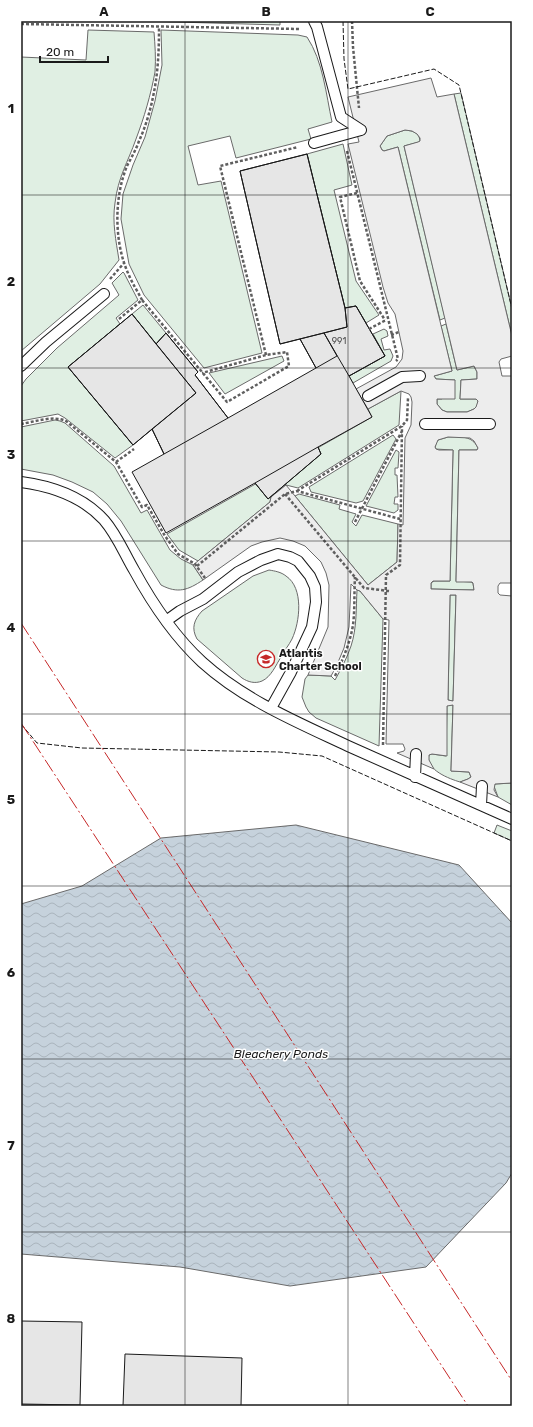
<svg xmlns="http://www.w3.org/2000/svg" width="533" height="1427" viewBox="0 0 533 1427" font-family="Rubik,sans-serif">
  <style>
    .green { fill: #e0efe3; stroke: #6a6a6a }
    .parking { fill: #ededed; stroke: #6a6a6a; fill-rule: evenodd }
    .water { fill: url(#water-waves); stroke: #6a6a6a }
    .building { fill: #e6e6e6; stroke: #1a1a1a }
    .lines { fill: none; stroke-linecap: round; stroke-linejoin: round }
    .service-casing { stroke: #1a1a1a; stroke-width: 12 }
    .path { stroke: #5f5f5f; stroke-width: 2.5; stroke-dasharray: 3 2; stroke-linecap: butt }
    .service { stroke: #fff; stroke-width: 10 }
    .fence { stroke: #1a1a1a; stroke-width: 1; stroke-dasharray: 5 2; stroke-linecap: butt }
    .power { stroke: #c62828; stroke-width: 1; stroke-dasharray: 14 3 2 3; stroke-linecap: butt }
    .grid { fill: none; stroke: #1a1a1a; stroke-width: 1; stroke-opacity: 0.55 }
    .labels { text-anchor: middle; stroke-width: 3; stroke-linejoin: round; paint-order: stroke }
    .number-label { font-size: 9px; fill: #4d4d4d }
    .poi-label { font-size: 11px; font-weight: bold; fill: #1a1a1a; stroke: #fff; text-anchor: start }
    .water-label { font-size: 12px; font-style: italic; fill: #1a1a1a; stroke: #fff }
    .neatline { fill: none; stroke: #1a1a1a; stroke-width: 1.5 }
    .grid-label { font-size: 13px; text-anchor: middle; font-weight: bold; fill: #1a1a1a }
  </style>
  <defs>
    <pattern id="water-waves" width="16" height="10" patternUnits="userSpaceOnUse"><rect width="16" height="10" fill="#c6d2dc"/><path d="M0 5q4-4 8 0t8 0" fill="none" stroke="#aab4bc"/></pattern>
  </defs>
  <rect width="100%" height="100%" fill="#fff"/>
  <path class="green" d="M142,21H280V25Z
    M88,30L154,32C155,45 156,58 155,72C151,94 144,118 136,139C128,162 118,177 115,203C112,222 116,241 119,260L100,284L21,351V57L86,60Z
    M161,30L298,35L307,37C323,61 326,94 332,122L308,129L311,139L236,158L230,136L188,146L198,185L221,181L262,353L204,368L144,295L129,264L121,219L123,194L133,165L145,137L155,101L162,65Z
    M461,93L512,309V336L454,94Z
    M405,130C413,131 419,132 420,141L419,142L404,146L445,318L440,320L398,147L384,151L382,150L380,146L387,136Z
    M343,144L352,185L334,190L356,281L379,315L366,323L356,306L345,308L307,154Z
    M123,272L124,273L138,300L116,318L120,324L68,367L133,445L115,458L65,418L58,414L21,421V386L26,379L57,348L119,295L112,283Z
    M143,305L166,333L156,344L132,314Z
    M446,324L457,370L474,366L477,372V379L461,380L460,399H476L478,401L477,407L474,409L467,412H447L442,410L437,404V399H442L455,380L436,379L434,376L452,371L441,326Z
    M384,329L387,331L388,336L381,339L384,350L390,349L393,356L391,361L353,383L349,376L385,356L373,334Z
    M282,356L284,361L225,394L209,373Z
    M401,391L399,425L298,488L286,485L277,471L372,417L368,409Z
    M55,420L60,421L65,423L114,466L141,513L147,510L170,550L181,559L193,565L203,580C188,590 178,594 161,585L121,521L107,504L93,492L72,482L53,475L21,469V427Z
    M393,435L396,439L363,501L356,503L311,492L309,487Z
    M448,437C460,437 472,435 478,448L477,450H459L456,581L471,582L473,583L474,590L431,589V583L434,581H450L453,450L435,449L436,443L438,440Z
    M396,450L399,452L398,468H395V475H397L398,497H395L394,504H398V510L394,513L366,506Z
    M259,482L271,497L270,502L198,561L179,550L167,534Z
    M299,494L340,505L339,509L356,514L352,522L356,526L362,515L398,524L397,562L368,585L295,496Z
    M269,570C275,571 281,572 286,576C304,588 300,622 292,639C289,645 284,651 281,657C276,665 271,677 262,681C255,684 248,682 242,678L197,639C191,628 194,620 202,611L253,576Z
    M357,590L360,591L383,619L379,746L316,718L309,712L306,707L302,697L305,679L308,675L331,676L335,680C341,669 347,658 351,646C357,628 356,608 357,590Z
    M450,595H456L453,701L448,700Z
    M447,705H453L451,771L469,772L471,777L468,779L460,782C450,779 425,770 429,755L432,754L446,756Z
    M512,783V805L498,797L494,786L495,784Z
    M497,825L512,831V841L494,833Z"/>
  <path class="parking" d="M431,78L437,97L454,94L512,336V356L501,359L499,362L502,376H512V583H500L498,586V593L500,595L512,596V783L495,784L494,790L498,797L460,782L468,779L471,777L469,772L451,771L453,705L447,706V756L432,754L429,755V760L434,769L397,753L404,751L405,749L403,744H386L389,620L383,619L360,591L357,590L351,584L349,627L344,648L336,667L331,676L308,675L328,627L329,585L326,573L321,562L305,546L293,541L280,538L262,542L251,546L203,580L193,565L270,502L271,497L286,485L368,585L397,562L398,524L403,525L405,438L411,425L412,402L411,397L409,394L401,391L368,409L356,389L396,367L402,359L403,351L395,314L388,303L383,287L348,144L359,142L348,97ZM405,130L412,131L417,134L420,138V141L418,142L404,146L457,370L474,366L477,372V379L461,380L460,399H476L478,401L476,407L474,409L467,412H447L442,410L437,404V399H455V380L436,379L434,376L452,371L398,147L384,151L382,150L380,146L387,136ZM448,437L470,438L474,441L478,448L477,450H459L456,582H472L473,583L474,590L431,589V583L433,581H450L453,450H439L436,449L435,447L438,440ZM450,595H456L453,701L448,700Z"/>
  <path class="water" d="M296,825L459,865L512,923V1173L506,1183L426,1267L290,1286L180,1267L21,1254V904L82,886L161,838Z"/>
  <path class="building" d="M307,154L345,308L356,306L385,356L349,376L372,417L318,447L321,454L268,499L255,483L166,533L132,472L164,454L152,429L133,445L68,367L132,314L156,344L166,333L198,372L195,375L228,418L316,368L300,339L280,344L240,171Z
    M307,154L345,308L347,327L280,344L240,171Z
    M356,306L385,356L349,376L324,333L347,327L345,308Z
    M132,314L196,393L133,445L68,367Z
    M166,333L198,372L195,375L228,418L164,454L152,429L196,393L156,344Z
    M324,333L337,356L316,368L300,339Z
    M318,447L321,454L268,499L255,483Z
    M21,1321L82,1322L80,1405L21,1404Z
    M125,1354L242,1358L241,1406H123Z"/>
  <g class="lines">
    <defs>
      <path id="service" d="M314,21L317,27L341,117L361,130
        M314,143L361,130
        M21,366L46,342L104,294
        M368,396L402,377L420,376
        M425,424H490
        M21,482C51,486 83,497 104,520C117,535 124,553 134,570C152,603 174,636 202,662C244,700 297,722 348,746C403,771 457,794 512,819
        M166,621L180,611L203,599L238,572L261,560L278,554L290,557L298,561L310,576L315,587L316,602L312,627L291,672L271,708
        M415,777L416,754
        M481,805L482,786"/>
    </defs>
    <use href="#service" class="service-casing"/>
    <path class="path" d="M352,21L353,47L359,108
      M21,24L300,29
      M347,151L398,359L396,361
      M357,193L340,197L360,281L385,320
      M110,279L124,263
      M142,300C138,292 132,283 128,273C114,242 114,197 127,166C131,158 136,150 139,141C145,128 150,112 153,97C158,74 159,51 159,28
      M119,319L142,300L227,402L289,366L287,352L266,355L202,373
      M369,329L386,320
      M391,335L399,332
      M266,355L220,166L298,147
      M21,424C34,422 53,415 66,421L116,462L142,507L147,505L165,536L178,554L195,564L205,578
      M116,462L134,449
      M297,491L402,426L407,420L408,398
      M285,494L364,588L389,591
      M355,522L402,431
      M197,566L285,494L297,491L400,519
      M335,676C343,659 350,643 353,625C355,609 354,593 355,577
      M383,745L386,575L400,565L402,426"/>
    <use href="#service" class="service"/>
    <path class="fence" d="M343,21L344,59L348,89L434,69L459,85L512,309
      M21,724L37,743L82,748L279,752L322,756L512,841"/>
    <path class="power" d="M21,623L512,1381
      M21,723L468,1406"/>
  </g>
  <path class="grid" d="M185,21V1406M348,21V1406M21,195H512M21,368H512M21,541H512M21,714H512M21,886H512M21,1059H512M21,1232H512"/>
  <defs>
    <symbol id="school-ring" viewBox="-11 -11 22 22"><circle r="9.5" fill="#fff" stroke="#c62828" stroke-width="1.5"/><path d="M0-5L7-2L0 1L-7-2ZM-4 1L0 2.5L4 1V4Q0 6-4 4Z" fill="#c62828"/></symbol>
  </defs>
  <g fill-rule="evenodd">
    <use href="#school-ring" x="256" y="649" width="20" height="20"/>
  </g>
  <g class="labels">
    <g class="number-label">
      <text x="339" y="344">991</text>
    </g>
    <g class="poi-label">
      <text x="279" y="657">Atlantis<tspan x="279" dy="13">Charter School</tspan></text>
    </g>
    <g class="water-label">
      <text x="281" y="1058">Bleachery Ponds</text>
    </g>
  </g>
  <rect width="533" height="1427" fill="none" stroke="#ffffff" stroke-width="44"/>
  <path d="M40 56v6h68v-6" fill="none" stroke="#1a1a1a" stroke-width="2"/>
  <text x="46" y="56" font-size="12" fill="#1a1a1a" stroke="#ffffff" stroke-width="3" paint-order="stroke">20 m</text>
  <rect x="22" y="22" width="489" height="1383" class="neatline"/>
  <g class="grid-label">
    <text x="104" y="16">A</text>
    <text x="266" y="16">B</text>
    <text x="430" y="16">C</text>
    <text x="11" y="113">1</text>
    <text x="11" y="286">2</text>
    <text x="11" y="459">3</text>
    <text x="11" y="632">4</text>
    <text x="11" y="804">5</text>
    <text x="11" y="977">6</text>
    <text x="11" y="1150">7</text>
    <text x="11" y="1323">8</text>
  </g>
</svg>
